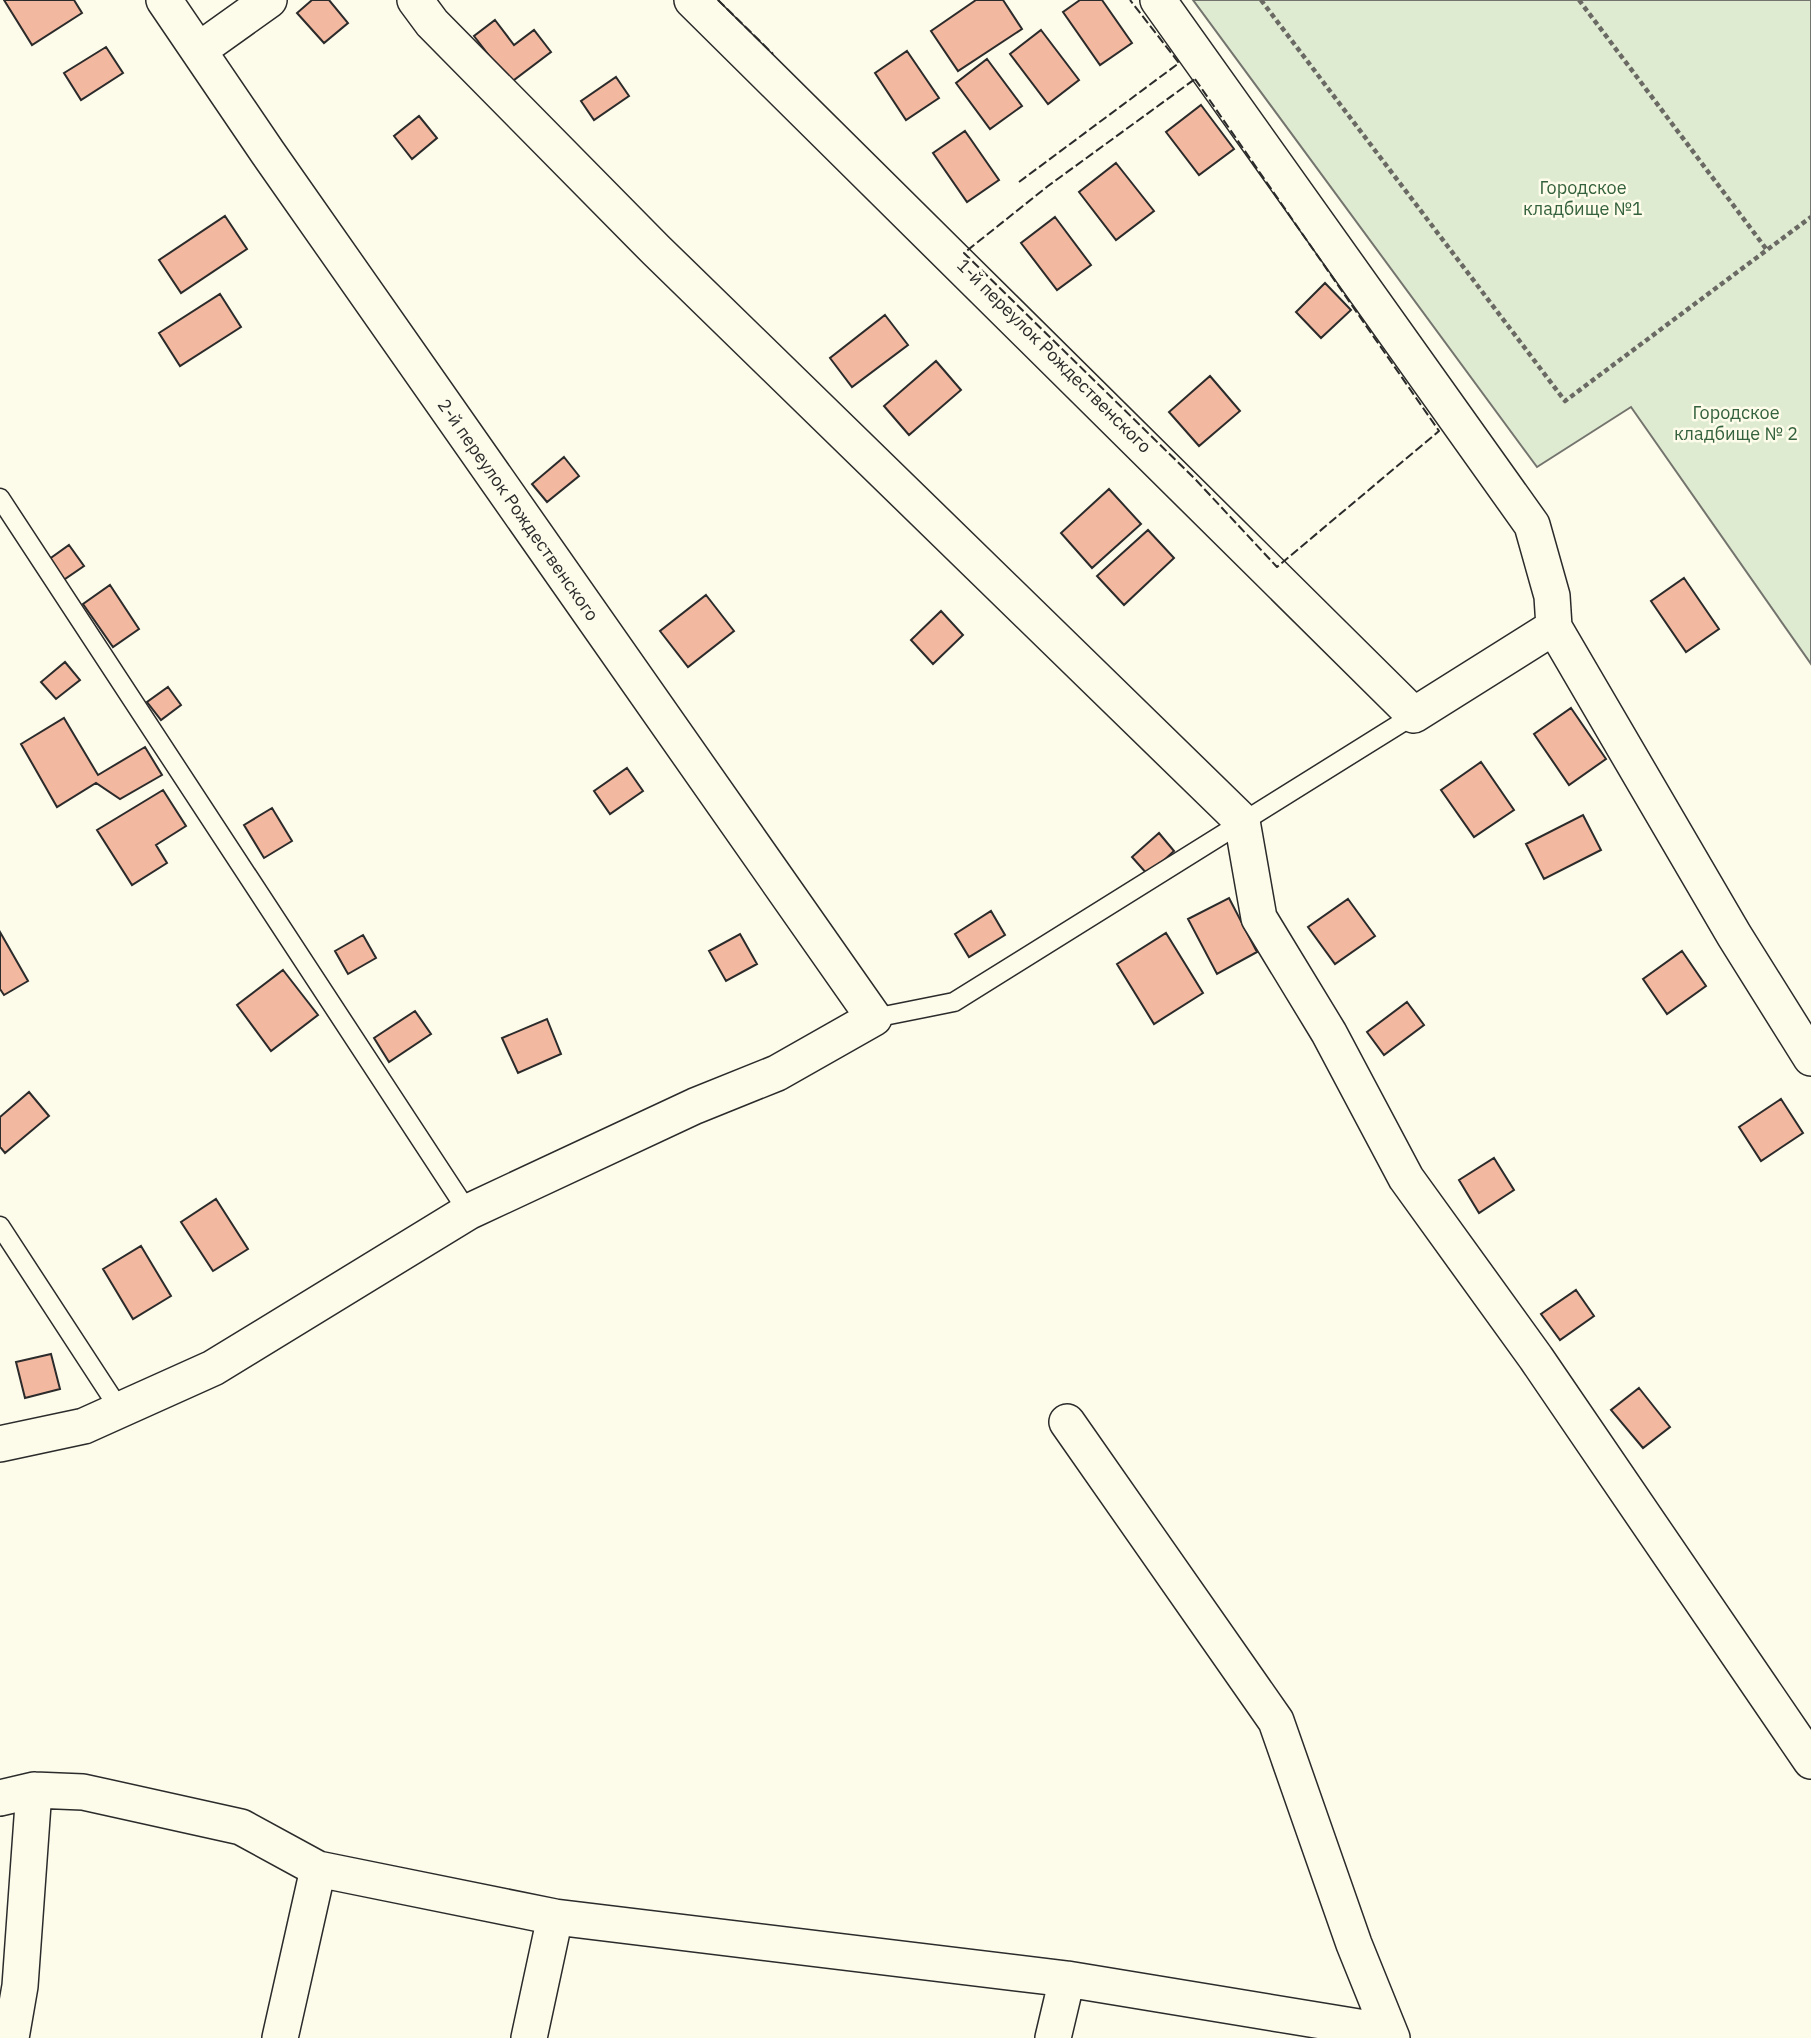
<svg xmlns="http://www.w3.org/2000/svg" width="1811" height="2038" viewBox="0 0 1811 2038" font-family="'IBM Plex Sans',sans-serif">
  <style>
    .green { fill: #deebd1; stroke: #74746e; stroke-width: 2 }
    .building { fill: #f2b8a0; stroke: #2b2b2b; stroke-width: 2 }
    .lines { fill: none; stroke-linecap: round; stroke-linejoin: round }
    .service-casing { stroke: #2b2b2b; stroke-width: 21 }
    .minor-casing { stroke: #2b2b2b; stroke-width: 38 }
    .path { stroke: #6a6964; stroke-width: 4.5; stroke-dasharray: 5 3.5; stroke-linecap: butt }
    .service { stroke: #fdfbea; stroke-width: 18 }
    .minor { stroke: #fdfbea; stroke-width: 35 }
    .fence { stroke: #2b2b2b; stroke-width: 2; stroke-dasharray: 9 3.5; stroke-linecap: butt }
    .labels { text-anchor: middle; stroke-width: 5; stroke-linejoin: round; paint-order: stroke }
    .park-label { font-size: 18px; fill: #34623c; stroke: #fdfbea }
    .street-label { font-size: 18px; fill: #2b2b2b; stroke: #fdfbea }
  </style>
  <rect width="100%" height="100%" fill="#fdfbea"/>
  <path class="green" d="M1193,0H1811V664L1631,407L1537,467Z"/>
  <path class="building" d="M4,0H74L82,13L32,45Z
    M312,0H329L348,23L324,43L297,13Z
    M976,0H1003L1022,29L958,71L931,31Z
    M1080,0H1102L1132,43L1100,65L1063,12Z
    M495,20L514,45L534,30L551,52L510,83L474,36Z
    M1041,30L1079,80L1048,104L1010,54Z
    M106,47L123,73L81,100L64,73Z
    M907,51L939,98L906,120L875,73Z
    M987,59L1022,106L990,129L956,83Z
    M616,77L629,96L594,120L581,101Z
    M1201,105L1234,149L1199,175L1166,132Z
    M419,116L437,138L412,159L394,136Z
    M965,131L999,180L967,202L933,153Z
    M1116,163L1154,211L1116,240L1079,192Z
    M225,216L247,249L181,293L159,260Z
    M1055,217L1091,265L1057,290L1021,243Z
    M1325,283L1351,310L1321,338L1296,312Z
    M220,294L241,327L180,366L159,333Z
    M885,315L908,345L852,387L830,358Z
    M936,361L961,390L909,435L884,406Z
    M1210,376L1240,411L1199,446L1169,412Z
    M564,457L579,476L547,502L532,484Z
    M1109,489L1141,524L1092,568L1061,533Z
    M1148,530L1174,558L1124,605L1097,576Z
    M69,545L84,566L62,581L48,560Z
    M1684,578L1719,629L1686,652L1651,601Z
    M110,585L139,629L113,647L83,604Z
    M706,595L734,631L688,667L660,631Z
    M941,611L963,635L933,664L911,640Z
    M65,662L80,680L56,699L41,682Z
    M168,687L181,705L161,720L147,702Z
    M1571,708L1606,759L1569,785L1534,734Z
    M64,718L98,775L145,747L162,775L120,799L96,783L57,807L21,744Z
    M1481,762L1514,810L1474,837L1441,790Z
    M627,768L643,791L610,814L594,791Z
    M163,790L186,826L156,845L167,863L132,885L97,830Z
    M272,808L292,841L264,858L244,825Z
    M1583,815L1601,850L1544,879L1526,844Z
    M1159,833L1174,851L1148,875L1132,857Z
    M1229,898L1257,952L1217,974L1188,919Z
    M1348,899L1375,936L1335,964L1308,927Z
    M991,911L1005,935L969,957L955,934Z
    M0,932L28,981L4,995L0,989Z
    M1166,933L1203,993L1154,1024L1117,964Z
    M740,934L757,964L726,981L709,951Z
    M363,935L376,958L348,974L335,951Z
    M1682,951L1706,986L1667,1014L1643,979Z
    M283,970L318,1015L271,1051L237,1005Z
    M1407,1002L1424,1025L1384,1055L1367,1032Z
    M415,1011L431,1034L389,1062L374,1038Z
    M547,1019L561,1054L518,1073L502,1038Z
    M29,1092L49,1116L5,1153L0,1147V1117Z
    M1781,1099L1803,1133L1761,1161L1739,1127Z
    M1494,1158L1514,1190L1479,1213L1459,1180Z
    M216,1199L248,1249L213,1271L181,1222Z
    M141,1246L171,1296L133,1319L103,1269Z
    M1576,1290L1594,1316L1560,1340L1541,1314Z
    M51,1354L60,1389L25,1398L16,1362Z
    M1639,1388L1670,1427L1643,1448L1611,1410Z"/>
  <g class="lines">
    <defs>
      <path id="service" d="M0,498L468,1212
        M874,1018L954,1002L1414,715
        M0,1226L120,1410"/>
      <path id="minor" d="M415,0L432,23L656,250L1242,821L1259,918L1329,1033L1406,1178L1536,1358L1811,1761
        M692,0L1414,715L1554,627L1552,596L1532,525L1158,0
        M199,50L269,0
        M1554,627L1734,935L1811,1058
        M1067,1422L1276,1721L1354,1944L1392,2038
        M0,1444L84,1426L213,1368L468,1212L695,1106L777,1073L874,1018L268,153L164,0
        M0,1798L34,1790L83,1792L241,1827L318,1869L555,1917L1067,1979L1389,2032
        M11,2038L20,1986L34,1790
        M280,2038L318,1869
        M529,2038L555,1917
        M1053,2038L1067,1979"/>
    </defs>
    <use href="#service" class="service-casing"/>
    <use href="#minor" class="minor-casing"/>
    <path class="path" d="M1261,0L1565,401L1811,217
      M1579,0L1767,250"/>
    <use href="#service" class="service"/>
    <use href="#minor" class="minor"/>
    <path class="fence" d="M718,0L773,54
      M1195,79L1439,431L1277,567L1195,479L964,253L1048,186Z
      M1019,182L1179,63L1130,0"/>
  </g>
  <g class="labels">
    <g class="park-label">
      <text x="1583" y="194">Городское<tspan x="1583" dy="21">кладбище №1</tspan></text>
      <text x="1736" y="419">Городское<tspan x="1736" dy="21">кладбище № 2</tspan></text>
    </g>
    <g class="street-label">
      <text transform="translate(1054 356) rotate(45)" y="6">1-й переулок Рождественского</text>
      <text transform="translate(518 510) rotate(55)" y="6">2-й переулок Рождественского</text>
    </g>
  </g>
</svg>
